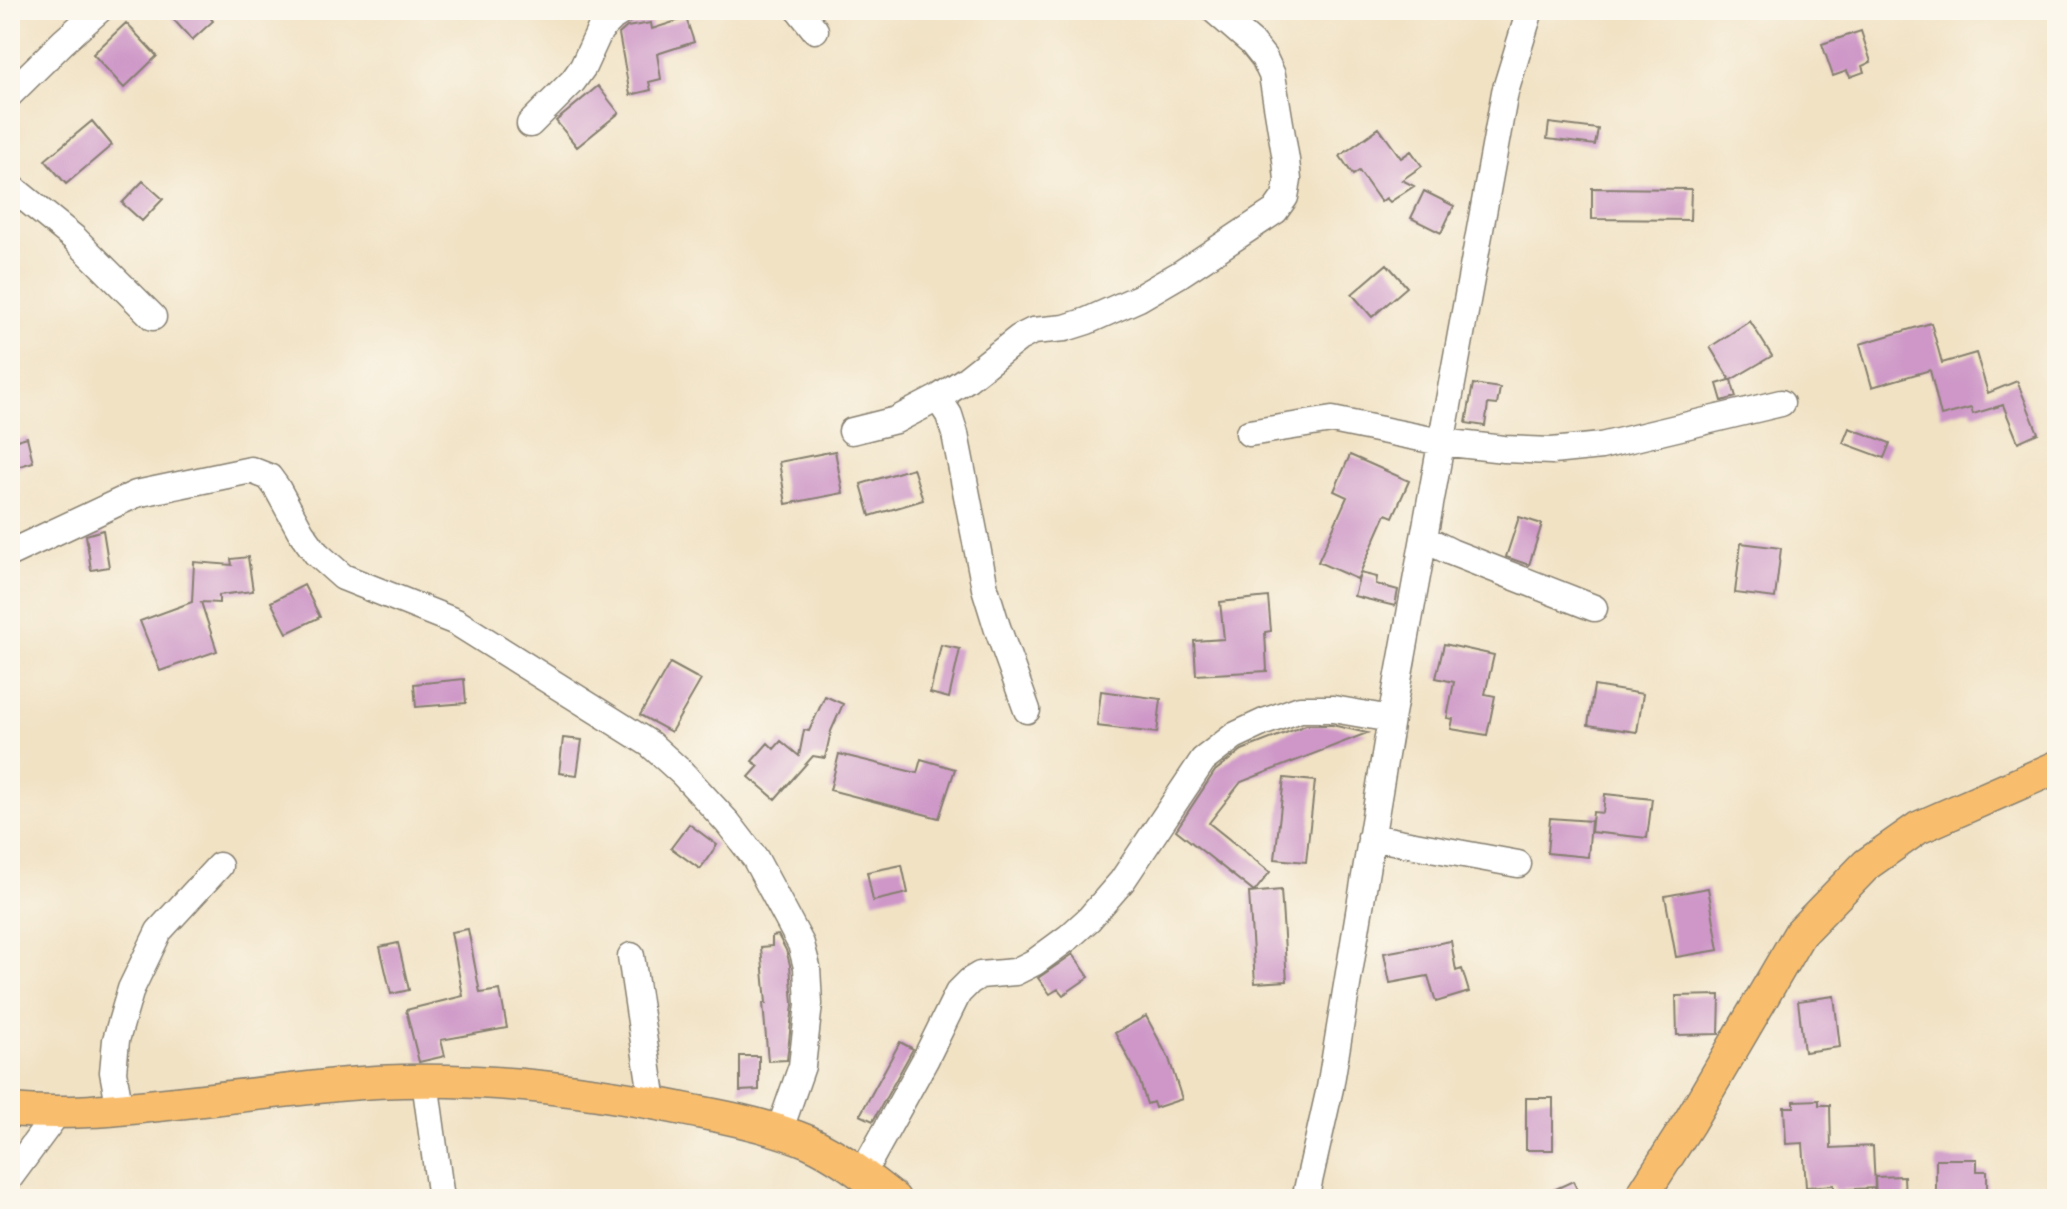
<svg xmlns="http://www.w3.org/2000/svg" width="2067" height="1209" viewBox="0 0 2067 1209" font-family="Pangolin,sans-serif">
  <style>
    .building { fill: #ce97c7 }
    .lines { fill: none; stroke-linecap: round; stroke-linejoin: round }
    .minor-casing { stroke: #867f70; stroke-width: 29 }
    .major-casing { stroke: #867f70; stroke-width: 35 }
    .minor { stroke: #fff; stroke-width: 26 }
    .major { stroke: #f9be6d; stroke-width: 32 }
  </style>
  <rect width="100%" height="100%" fill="#fbf7ec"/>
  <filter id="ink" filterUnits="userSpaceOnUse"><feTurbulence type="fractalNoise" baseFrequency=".0125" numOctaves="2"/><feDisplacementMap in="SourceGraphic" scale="16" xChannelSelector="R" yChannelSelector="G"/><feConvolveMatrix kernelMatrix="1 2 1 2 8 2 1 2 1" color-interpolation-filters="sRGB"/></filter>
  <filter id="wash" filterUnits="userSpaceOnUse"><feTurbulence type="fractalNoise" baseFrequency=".006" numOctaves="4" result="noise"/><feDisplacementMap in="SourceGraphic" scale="32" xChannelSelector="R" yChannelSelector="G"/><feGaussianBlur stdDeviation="1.8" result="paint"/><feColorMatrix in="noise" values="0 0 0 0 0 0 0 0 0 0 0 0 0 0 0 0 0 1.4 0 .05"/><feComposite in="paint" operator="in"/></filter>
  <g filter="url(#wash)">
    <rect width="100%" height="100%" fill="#f1e2c4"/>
    <g id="blocks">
      <path class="building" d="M165,10H204L213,21L192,40Z
        M686,18L694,42L657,54L661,79L649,82L651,90L630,95L619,34L627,27L651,23L652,29Z
        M126,23L157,56L124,88L93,54Z
        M1861,31L1871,62L1862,66L1864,72L1850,77L1847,71L1833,76L1822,44Z
        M598,86L619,113L577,147L556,121Z
        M92,121L112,145L66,184L45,160Z
        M1549,123L1598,129L1595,145L1547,139Z
        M1379,128L1401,158L1411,151L1422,166L1402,180L1414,186L1390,202L1386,198L1381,202L1359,171L1353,175L1340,156Z
        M143,181L163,199L142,221L122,203Z
        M1592,188L1691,189L1690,220L1592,219Z
        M1424,191L1454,206L1441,233L1411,218Z
        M1387,264L1407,287L1372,317L1352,294Z
        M1750,321L1772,356L1731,380L1736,397L1722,401L1717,384L1730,380L1710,347Z
        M1931,323L1942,363L1976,353L1988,393L2017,381L2038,433L2018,442L2003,405L1973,414L1971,408L1941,416L1930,370L1872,387L1860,344Z
        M1473,384L1500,388L1497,405L1488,404L1485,426L1466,423Z
        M1849,428L1890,443L1884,458L1843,443Z
        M27,437L33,462L10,469V442Z
        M835,451L843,493L786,504L779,462Z
        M1350,455L1409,481L1393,517L1386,514L1360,573L1377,577L1376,584L1398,590L1395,606L1354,596L1360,574L1357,579L1318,562L1347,497L1334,491Z
        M913,468L923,500L870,516L861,484Z
        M1519,517L1542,524L1529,565L1506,557Z
        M103,530L109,567L91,570L86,535Z
        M1741,543L1781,548L1775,598L1735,593Z
        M248,557L253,591L219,595V603L201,602L217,651L160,671L140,621L192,602L194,562L232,565L231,559Z
        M304,585L320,617L287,633L271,602Z
        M1268,597L1271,631L1265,632L1267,671L1196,675L1194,641L1224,639L1220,602Z
        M1444,644L1494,655L1485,694L1495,696L1487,735L1451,729L1453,719L1447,718L1454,682L1436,678Z
        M941,645L960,649L949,698L930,693Z
        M670,663L701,680L671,732L640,715Z
        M464,679L466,703L416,707L414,684Z
        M1594,686L1643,694L1637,732L1588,725Z
        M1101,691L1161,699L1157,733L1097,726Z
        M825,696L843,704L831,731L825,758L813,756L775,799L749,777L759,766L752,761L768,743L774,749L781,741L799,756L804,730L809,731Z
        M1306,725H1332L1367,733L1241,782L1209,823L1270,872L1254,892L1176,830L1215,771L1242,750Z
        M563,738L582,740L577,775L559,773Z
        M839,754L917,773L921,759L955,769L939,818L830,790Z
        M1284,778L1315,781L1306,862L1275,859Z
        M1605,794L1652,799L1647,838L1591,832L1593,812L1603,813Z
        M1550,818L1591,821L1588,857L1547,853Z
        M689,824L717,845L700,869L671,848Z
        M902,865L908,893L873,901L867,872Z
        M1708,888L1719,950L1676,957L1665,896Z
        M1281,890L1287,981L1255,983L1249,893Z
        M468,929L480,993L500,990L507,1028L441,1040L445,1056L419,1062L406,1010L463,996L451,932Z
        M778,935L786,950L790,965L793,1004L787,1060L768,1061L763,1003H766L761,947L772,946V936Z
        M1451,941L1456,971L1462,969L1469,992L1436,1002L1428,976L1390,983L1384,953Z
        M398,943L409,990L391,994L380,947Z
        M1073,954L1089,977L1063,995L1058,989L1050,994L1038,978Z
        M1720,995L1719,1034L1677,1035L1676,996Z
        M1834,996L1840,1047L1804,1052L1798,1001Z
        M1146,1016L1169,1059L1182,1099L1155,1108L1153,1102L1147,1104L1138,1076L1115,1033Z
        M900,1042L913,1049L873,1121L860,1115Z
        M740,1056H759V1090L740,1091Z
        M1526,1098H1553V1150H1526Z
        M1819,1100V1105H1830L1831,1148L1873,1146L1875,1188L1834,1190V1185L1806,1187L1803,1143L1786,1144L1784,1107H1794V1101Z
        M1936,1159H1977V1171H1987V1194H1977V1199H1936Z
        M1904,1176L1905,1199H1876L1875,1177Z
        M1573,1181L1582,1199H1534Z"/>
    </g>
  </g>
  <g filter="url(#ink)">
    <use href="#blocks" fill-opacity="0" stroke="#867f70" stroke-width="2"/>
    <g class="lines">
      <defs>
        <path id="minor" d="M799,10L815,30
          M10,94L63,42L99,10
          M530,124L573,81L583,67L600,30L613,17L624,10
          M10,186L74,238L153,317
          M938,398L949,415L955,434L985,588L997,627L1027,710
          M852,431L896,420L938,398L967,379L1019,338L1033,331L1065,328L1087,321L1139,298L1180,274L1275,211L1285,197L1288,180L1286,160L1272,75L1264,58L1252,43L1214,10
          M1249,433L1332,420L1441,442L1504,449L1552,451L1601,446L1781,403
          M1425,539L1451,552L1594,608
          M10,553L136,494L251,470L269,477L277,488L301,532L316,553L343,577L456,622L650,744L682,773L728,823L755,858L801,944L807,967L809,1004L802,1066L779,1132
          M1371,837L1518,864
          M631,956L653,1102
          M425,1081L441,1199
          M120,1109L113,1072L116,1040L131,989L159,931L219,866
          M862,1174L925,1060L958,993L970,981L980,975L1015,972L1035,962L1069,937L1089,919L1122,881L1203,760L1234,736L1264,722L1300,709H1333L1391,719
          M10,1177L58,1112
          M1305,1199L1330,1088L1391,719L1505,92L1530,10"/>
        <path id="major" d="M10,1110C63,1115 115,1110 167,1104C224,1098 280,1091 336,1085C456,1073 581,1087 698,1112C736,1119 773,1127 809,1142C840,1156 867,1178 894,1199
          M1640,1199L1690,1121L1800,933L1867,864L1918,828L2057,767"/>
      </defs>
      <use href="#minor" class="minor-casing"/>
      <use href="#major" class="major-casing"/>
      <use href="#minor" class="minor"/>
      <use href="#major" class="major"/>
    </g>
  </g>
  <rect width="2067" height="1209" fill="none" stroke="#fbf7ec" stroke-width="40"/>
</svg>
